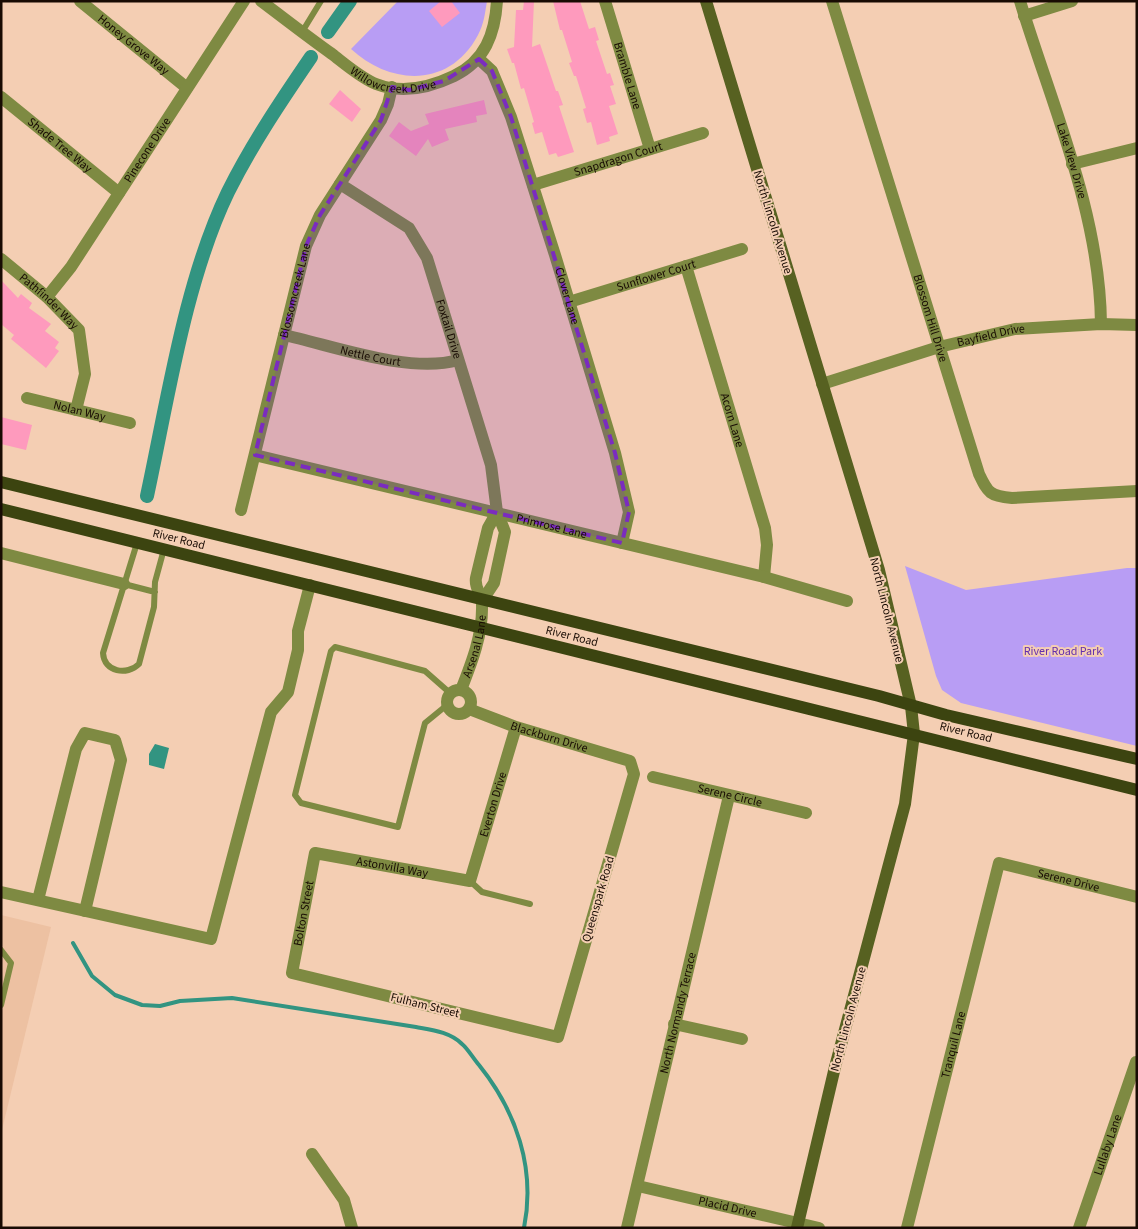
<svg xmlns="http://www.w3.org/2000/svg" width="1138" height="1229" viewBox="0 0 1138 1229" font-family="'Source Sans 3',sans-serif">
  <style>
    .built { fill: #edc1a2 }
    .green { fill: #b89df4 }
    .water { fill: #329481 }
    .lines { fill: none; stroke-linecap: round; stroke-linejoin: round }
    .stream { stroke: #329481; stroke-width: 4 }
    .canal { stroke: #329481; stroke-width: 14 }
    .building { fill: #fe9abd }
    .lane { stroke: #7e8a42; stroke-width: 6 }
    .street { stroke: #7e8a42; stroke-width: 12 }
    .secondary { stroke: #576121; stroke-width: 12 }
    .primary { stroke: #3c4410; stroke-width: 12 }
    .marked { fill: #7b2cbf; fill-opacity: 0.2; stroke: #7b2cbf; stroke-width: 4; stroke-dasharray: 10 6; stroke-linejoin: round }
    .labels { text-anchor: middle; stroke-width: 4; stroke-linejoin: round; paint-order: stroke }
    .street-label { font-size: 12px; fill: #180b03; stroke: #f4ceb3 }
    .park-label { font-size: 12px; fill: #642eac; stroke: #f4ceb3 }
  </style>
  <rect width="100%" height="100%" fill="#f4ceb3"/>
  <path class="built" d="M1,915L51,927L1,1134Z"/>
  <path class="green" d="M398,1H487C485,13 484,24 478,35C450,88 391,86 351,49Z
    M905,566L966,590L1127,568H1137V746L961,703L942,690L936,676Z"/>
  <path class="water" d="M155,744L169,748L164,769L149,765V754Z"/>
  <g class="lines">
    <path class="stream" d="M73,943L92,976L115,995L142,1005L160,1006L180,1001L232,998L416,1027C432,1030 450,1032 462,1044C468,1049 473,1058 479,1065C516,1111 536,1168 524,1228"/>
    <path class="canal" d="M328,32L350,1
      M147,496C168,399 185,281 228,192C252,144 281,101 311,57"/>
  </g>
  <path class="building" d="M441,1H451L460,13L442,27L429,11Z
    M524,1H534L532,47L540,44L556,91H558L563,105L559,106L574,152L558,157L556,153L549,155L542,132L535,134L532,123L534,122L524,88L521,89L514,63H512L507,49L514,47L516,10H523Z
    M553,1H580L589,29L595,27L599,40L596,41L607,74L610,73L614,85L610,86L616,104L609,106L618,134L609,137L610,141L597,145L591,122L587,123L583,109L586,108L576,76H574L569,63L572,62L562,30H560Z
    M340,90L361,109L352,122L329,104Z
    M484,100L487,114L476,116L477,122L445,129L449,140L432,147L428,139L416,156L389,136L399,122L411,131L429,124L425,114Z
    M1,280L18,298L21,294L32,303L29,308L51,324L45,331L59,342L55,348L59,351L46,368L11,339L14,335L1,324Z
    M1,417L32,425L26,450L1,444Z"/>
  <g class="lines">
    <path class="lane" d="M302,32L321,1
      M137,543L103,653C104,672 127,676 139,664L154,607L155,582L164,549
      M124,584L155,592
      M447,705L425,723L398,827L301,803L295,795L331,651L335,647L425,671L450,693
      M470,881L482,892L530,904
      M1,950L11,963L1,1005"/>
    <g class="street">
      <path id="s1" d="M80,1L187,88"/>
      <path id="s2" d="M261,1C285,19 308,37 332,54C345,64 361,78 376,84C402,94 431,87 454,76C485,61 495,34 497,1"/>
      <path id="s3" d="M605,1L650,149"/>
      <path id="s4" d="M832,1L979,474C988,493 990,496 1012,498L1137,491"/>
      <path id="s5" d="M1020,1C1052,106 1100,213 1101,324"/>
      <path d="M1024,16L1072,1"/>
      <path id="s6" d="M479,59L492,71L511,117L555,255L615,453L629,512L622,543"/>
      <path id="s7" d="M1,97L119,193"/>
      <path d="M1072,164L1137,148"/>
      <path id="s8" d="M340,184L409,228L427,258L491,465L497,512L505,532L494,583L482,601"/>
      <path id="s9" d="M533,185L703,133"/>
      <path id="s10" d="M1,259L47,297L79,330L85,374L76,410"/>
      <path id="s11" d="M686,266L765,528L767,545L764,577"/>
      <path id="s12" d="M47,297L71,267L244,1"/>
      <path id="s13" d="M569,302L742,249"/>
      <path id="s14" d="M284,335C334,346 410,374 458,360"/>
      <path id="s15" d="M822,384L939,347L1015,329L1101,324L1137,325"/>
      <path id="s16" d="M27,398L130,423"/>
      <path id="s17" d="M255,455L764,577L847,601"/>
      <path id="s18" d="M241,510L306,246L320,215L381,120L388,104L392,87"/>
      <path d="M1,553L124,584"/>
      <circle cx="459" cy="702" r="12"/>
      <path id="s19" d="M461,690C472,662 483,634 482,604C482,594 474,588 476,578L488,528L497,512"/>
      <path id="s20" d="M469,709L516,727L630,761L634,774L558,1037L292,973L315,853L470,881L516,727"/>
      <path id="s21" d="M653,777L806,813"/>
      <path d="M1,892L211,939L271,712L288,692L298,650V631L310,585"/>
      <path d="M38,900L76,749L85,733L115,740L121,760L85,911"/>
      <path d="M674,1024L742,1039"/>
      <path d="M312,1154L344,1200L352,1228"/>
      <path id="s22" d="M638,1186L819,1228"/>
      <path id="s23" d="M627,1228L729,796"/>
      <path id="s24" d="M907,1228L999,863L1137,897"/>
      <path id="s25" d="M1079,1228L1136,1062"/>
    </g>
    <path class="secondary" d="M706,1L879,570L911,706L914,734L905,804L835,1067L797,1228"/>
    <path class="primary" d="M1,482L879,696L946,715L1137,759
      M1,509L1137,790"/>
  </g>
  <path class="marked" d="M479,59L492,71L511,117L615,453L629,512L622,543L255,455L306,246L320,215L381,120L392,87L409,90L444,81Z"/>
  <g class="labels">
    <g class="street-label">
      <text dy="4" stroke="none"><textPath href="#s1" startOffset="69">Honey Grove Way</textPath></text>
      <text dy="4" stroke="none"><textPath href="#s2" startOffset="158">Willowcreek Drive</textPath></text>
      <text dy="4" stroke="none"><textPath href="#s3" startOffset="78">Bramble Lane</textPath></text>
      <text dy="4" stroke="none"><textPath href="#s7" startOffset="76">Shade Tree Way</textPath></text>
      <text dy="4" stroke="none"><textPath href="#s12" startOffset="178">Pinecone Drive</textPath></text>
      <text dy="4" stroke="none"><textPath href="#s9" startOffset="89">Snapdragon Court</textPath></text>
      <text dy="4" stroke="none"><textPath href="#s5" startOffset="168">Lake View Drive</textPath></text>
      <text transform="translate(773 222) rotate(73)" y="4">North Lincoln Avenue</text>
      <text dy="4" stroke="none"><textPath href="#s13" startOffset="91">Sunflower Court</textPath></text>
      <text dy="4" stroke="none"><textPath href="#s18" startOffset="226">Blossomcreek Lane</textPath></text>
      <text dy="4" stroke="none"><textPath href="#s6" startOffset="255">Clover Lane</textPath></text>
      <text dy="4" stroke="none"><textPath href="#s10" startOffset="64">Pathfinder Way</textPath></text>
      <text dy="4" stroke="none"><textPath href="#s4" startOffset="332">Blossom Hill Drive</textPath></text>
      <text dy="4" stroke="none"><textPath href="#s8" startOffset="191">Foxtail Drive</textPath></text>
      <text dy="4" stroke="none"><textPath href="#s15" startOffset="176">Bayfield Drive</textPath></text>
      <text dy="4" stroke="none"><textPath href="#s14" startOffset="89">Nettle Court</textPath></text>
      <text dy="4" stroke="none"><textPath href="#s16" startOffset="54">Nolan Way</textPath></text>
      <text dy="4" stroke="none"><textPath href="#s11" startOffset="161">Acorn Lane</textPath></text>
      <text dy="4" stroke="none"><textPath href="#s17" startOffset="305">Primrose Lane</textPath></text>
      <text transform="translate(179 539) rotate(14)" y="4">River Road</text>
      <text transform="translate(887 610) rotate(76)" y="4">North Lincoln Avenue</text>
      <text transform="translate(572 636) rotate(14)" y="4">River Road</text>
      <text dy="4" stroke="none"><textPath href="#s19" startOffset="46">Arsenal Lane</textPath></text>
      <text transform="translate(966 732) rotate(14)" y="4">River Road</text>
      <text dy="4" stroke="none"><textPath href="#s20" startOffset="85">Blackburn Drive</textPath></text>
      <text dy="4" stroke="none"><textPath href="#s21" startOffset="79">Serene Circle</textPath></text>
      <text dy="4" stroke="none"><textPath href="#s20" startOffset="1090">Everton Drive</textPath></text>
      <text dy="4" stroke="none"><textPath href="#s20" startOffset="931">Astonvilla Way</textPath></text>
      <text dy="4" stroke="none"><textPath href="#s24" startOffset="448">Serene Drive</textPath></text>
      <text transform="translate(598 899) rotate(-74)" y="4">Queenspark Road</text>
      <text dy="4" stroke="none"><textPath href="#s20" startOffset="791">Bolton Street</textPath></text>
      <text transform="translate(425 1005) rotate(14)" y="4">Fulham Street</text>
      <text dy="4" stroke="none"><textPath href="#s23" startOffset="221">North Normandy Terrace</textPath></text>
      <text transform="translate(848 1019) rotate(-75)" y="4">North Lincoln Avenue</text>
      <text dy="4" stroke="none"><textPath href="#s24" startOffset="189">Tranquil Lane</textPath></text>
      <text dy="4" stroke="none"><textPath href="#s25" startOffset="88">Lullaby Lane</textPath></text>
      <text dy="4" stroke="none"><textPath href="#s22" startOffset="92">Placid Drive</textPath></text>
    </g>
    <g class="park-label">
      <text x="1063" y="655">River Road Park</text>
    </g>
  </g>
  <rect width="1138" height="1229" fill="none" stroke="#180b03" stroke-width="5"/>
</svg>
